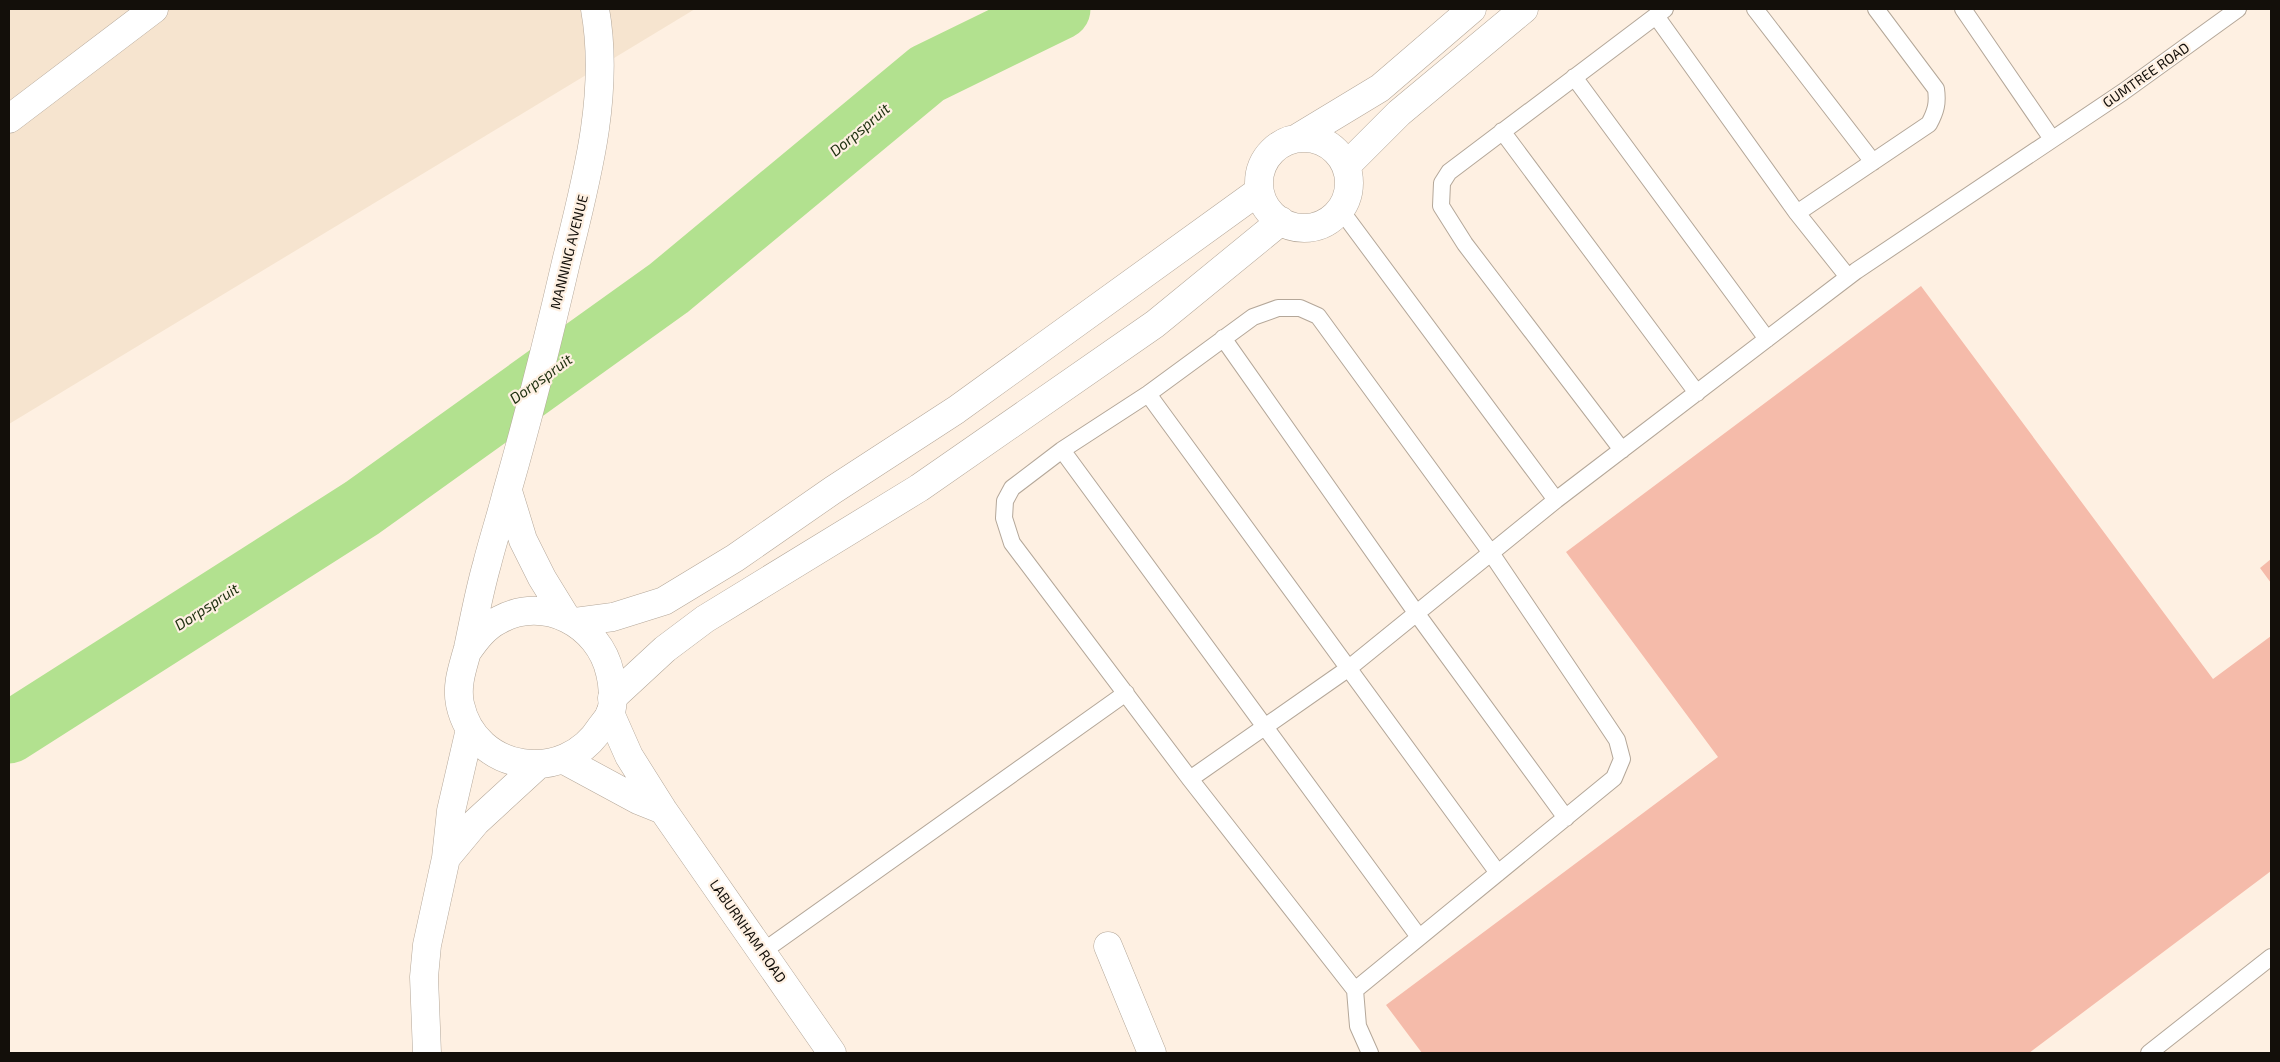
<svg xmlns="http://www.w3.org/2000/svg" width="2280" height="1062" viewBox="0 0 2280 1062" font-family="'Exo 2',sans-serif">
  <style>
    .built { fill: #f6e4cf }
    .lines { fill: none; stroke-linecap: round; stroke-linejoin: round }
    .river { stroke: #b2e18f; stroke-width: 61 }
    .building { fill: #f5bbaa }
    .service-casing { stroke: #b4a799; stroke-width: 18 }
    .minor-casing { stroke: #b4a799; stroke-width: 29 }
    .tertiary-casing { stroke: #b4a799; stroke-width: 29 }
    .secondary-casing { stroke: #b4a799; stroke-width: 29 }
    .service { stroke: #fff; stroke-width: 16 }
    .minor { stroke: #fff; stroke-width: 28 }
    .tertiary { stroke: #fff; stroke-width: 28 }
    .secondary { stroke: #fff; stroke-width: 28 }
    .labels { text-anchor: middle; stroke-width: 4.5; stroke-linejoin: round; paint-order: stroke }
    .street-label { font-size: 14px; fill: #130f0a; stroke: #fef0e2 }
    .water-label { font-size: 15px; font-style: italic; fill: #1d2f0e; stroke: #fef0e2 }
  </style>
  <rect width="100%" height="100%" fill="#fef0e2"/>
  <path class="built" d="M9,9H695L9,424Z"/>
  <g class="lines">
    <path class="river" d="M9,733L362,508L669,288L927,74L1060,9"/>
  </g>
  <path class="building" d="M1921,286L2213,679L2271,636V871L2029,1053H1422L1386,1005L1718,757L1566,552Z
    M2271,559V583L2260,568Z"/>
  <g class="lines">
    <defs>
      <path id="service" d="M1755,9L1873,162
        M1963,9L2052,139
        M1656,16L1797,213L1848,277
        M1574,77L1767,339
        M1502,131L1697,393
        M1340,209L1556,500
        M1797,213L1929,124C1936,111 1938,103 1936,89L1876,9
        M1223,338L1417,614L1566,818
        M1148,394L1498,873
        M1062,450L1419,937
        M1622,450L1465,244L1441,206L1442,183L1449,172L1665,9
        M1190,779L1349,668L1556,500L1856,271L2123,92L2238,9
        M762,952L1126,693
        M1355,990L1190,779L1012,543L1004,518L1005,501L1012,488L1062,450L1148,394L1253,317L1278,308H1300L1318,316L1491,553L1603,719L1617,740L1622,759L1614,778L1355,990L1358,1026L1370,1053
        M2149,1053L2271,957"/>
      <path id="minor" d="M1299,137L1380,88L1472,9
        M1259 183a45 45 0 1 1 90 0a45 45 0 1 1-90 0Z
        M1346,166L1399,113L1524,9
        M575,622L613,617L664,601L735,558L833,490L956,410L1259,191
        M612,698L665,649L705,619L919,488L1155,324L1281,221
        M610,713L629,756L663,810L832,1053
        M564,760L638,800L663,810
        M1108,946L1152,1053"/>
      <path id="tertiary" d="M508,491L523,540L542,578L566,617
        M467,652C476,639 485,627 499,620C544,595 599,624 610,673C613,684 614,701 611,713C609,717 604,723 601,727C565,785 475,773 460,704C456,684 463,667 468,648C474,620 479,592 487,564C493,540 501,516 507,492C529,415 549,336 567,258C587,178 610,92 595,9
        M446,858L476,822L538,765
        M427,1053L424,977L427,945L446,858L451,811L470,729"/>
      <path id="secondary" d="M9,119L154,9"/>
    </defs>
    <use href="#service" class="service-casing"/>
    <use href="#minor" class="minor-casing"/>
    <use href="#tertiary" class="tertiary-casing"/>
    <use href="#secondary" class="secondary-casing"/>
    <use href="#service" class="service"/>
    <use href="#minor" class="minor"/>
    <use href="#tertiary" class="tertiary"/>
    <use href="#secondary" class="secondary"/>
  </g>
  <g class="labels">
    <g class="street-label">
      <text transform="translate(2146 75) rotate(-35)" y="5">GUMTREE ROAD</text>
      <text transform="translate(569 252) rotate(-76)" y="5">MANNING AVENUE</text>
      <text transform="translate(748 931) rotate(55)" y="5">LABURNHAM ROAD</text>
    </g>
    <g class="water-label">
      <text transform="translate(860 130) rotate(-40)" y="5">Dorpspruit</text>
      <text transform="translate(541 379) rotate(-36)" y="5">Dorpspruit</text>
      <text transform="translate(207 607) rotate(-33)" y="5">Dorpspruit</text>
    </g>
  </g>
  <rect width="2280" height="1062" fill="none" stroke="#130f0a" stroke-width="20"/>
</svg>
